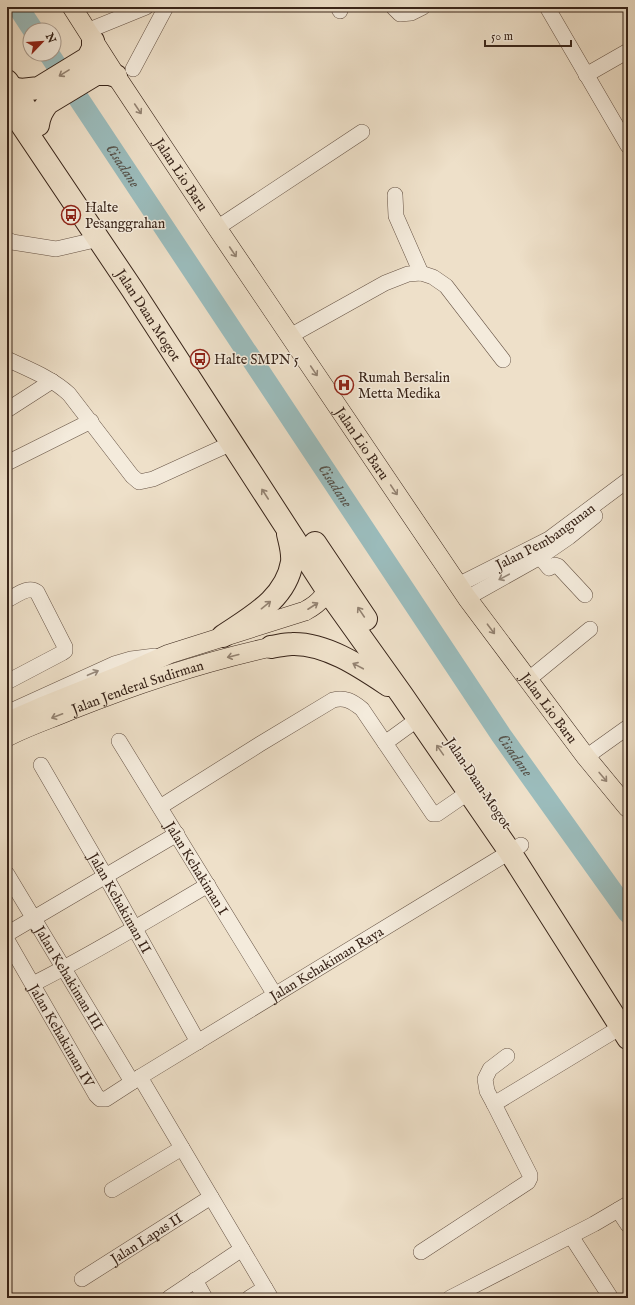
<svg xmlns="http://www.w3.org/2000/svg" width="635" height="1305" viewBox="0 0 635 1305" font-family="'IM FELL English',serif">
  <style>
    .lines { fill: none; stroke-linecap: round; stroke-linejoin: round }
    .river { stroke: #9bbcbc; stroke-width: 21 }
    .minor-casing { stroke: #665345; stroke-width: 16 }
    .major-casing { stroke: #382419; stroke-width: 20 }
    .highway-casing { stroke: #382419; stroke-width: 24 }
    .minor { stroke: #f4ebdc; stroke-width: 15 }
    .major { stroke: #eee0c9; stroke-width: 19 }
    .highway { stroke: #eee0c9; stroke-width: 22 }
    .oneway { stroke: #938271 }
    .oneway2 { stroke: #96887a }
    .labels { text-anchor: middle; stroke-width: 3; stroke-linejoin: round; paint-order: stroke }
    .street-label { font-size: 14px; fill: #382419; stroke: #f4ebdc }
    .poi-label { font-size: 14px; fill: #382419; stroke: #f4ebdc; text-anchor: start }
    .water-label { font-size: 15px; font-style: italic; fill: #56524a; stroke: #f4ebdc }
  </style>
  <rect width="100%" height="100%" fill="#eee0c9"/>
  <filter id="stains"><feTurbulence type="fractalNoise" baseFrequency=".005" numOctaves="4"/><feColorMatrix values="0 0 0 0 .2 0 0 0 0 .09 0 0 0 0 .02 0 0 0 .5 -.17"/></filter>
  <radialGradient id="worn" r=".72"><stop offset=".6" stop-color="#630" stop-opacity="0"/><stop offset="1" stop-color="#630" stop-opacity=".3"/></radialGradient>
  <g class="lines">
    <g class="river">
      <path d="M18,7L33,30"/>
      <path id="s1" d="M49,54L501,735L628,913"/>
    </g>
    <defs>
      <g id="minor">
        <path d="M338,7L340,11"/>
        <path d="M393,7L400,14L411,13L423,7"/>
        <path d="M547,7L628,146"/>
        <path d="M87,31L146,7"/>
        <path d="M133,69L166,7"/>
        <path d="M586,75L628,51"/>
        <path d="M395,195L396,216L421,273"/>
        <path d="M217,228L362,132"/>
        <path d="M7,239L12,242L56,249L99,239"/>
        <path d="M290,336L385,283L408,274L421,273L433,277L446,286L503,360"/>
        <path d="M7,359C28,369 52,378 69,394L132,476L139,482L153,479L232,443"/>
        <path d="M7,410L52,381"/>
        <path d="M7,463L91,421"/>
        <path d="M540,557L549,568L555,565L558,566L585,595"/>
        <path id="s2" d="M458,585L549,539L628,480"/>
        <path d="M467,598L540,557L569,537L595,516"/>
        <path d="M7,600C16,596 28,585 37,592L65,647V651L62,653L7,682"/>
        <path d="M529,679L590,629"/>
        <path d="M15,709L114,664L131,659L155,656"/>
        <path id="s3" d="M119,741L275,995"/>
        <path d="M385,743L418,719"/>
        <path d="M586,757L628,727"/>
        <path id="s4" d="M41,765L106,877L198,1042"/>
        <path d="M160,807L260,744L333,700C345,697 352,701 362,709L433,814H437L469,792"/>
        <path id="s5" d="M7,874L132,1082"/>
        <path d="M7,934L177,834"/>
        <path id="s6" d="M7,940L96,1095L100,1099H106L140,1077L521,845"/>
        <path d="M33,984C93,954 150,919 208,885"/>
        <path d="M140,1077L271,1298"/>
        <path d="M494,1104L487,1091L485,1079L490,1069L507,1056"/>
        <path d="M112,1190L182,1148"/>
        <path d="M618,1210L628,1225"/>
        <path d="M571,1236L611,1298"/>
        <path d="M421,1252L528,1182L530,1178V1175L494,1104L621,1027"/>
        <path id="s7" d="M82,1279L211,1197"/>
        <path d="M195,1280L205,1298"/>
        <path d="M169,1298L242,1249"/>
        <path d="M249,1298L265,1288"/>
        <path d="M450,1298L594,1224L628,1204"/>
      </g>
      <g id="major">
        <path id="s8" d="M72,7L116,76L217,228L467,598L586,757L628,808"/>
        <path d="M7,722L46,705L131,671L169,654L305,611C320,603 329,594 328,576"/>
        <path id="s9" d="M7,737C28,726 50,719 71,710C136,684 203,662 271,647"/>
      </g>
      <g id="highway">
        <path d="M7,81L29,113"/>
        <path d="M12,88L21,90L39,88L88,58L93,48V41"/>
        <path id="s10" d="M7,103L132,289L327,590L402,695L510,852L628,1038"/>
        <path d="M38,125C39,116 42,110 48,103L96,74H110L116,76"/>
        <path d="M315,543L366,619"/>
        <path d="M223,636C251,617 286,599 292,562C293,552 290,543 288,534"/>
        <path d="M271,647C278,646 285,644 292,644C326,643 361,667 388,685"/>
      </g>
    </defs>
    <use href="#minor" class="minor-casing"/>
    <use href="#major" class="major-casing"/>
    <use href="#highway" class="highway-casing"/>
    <use href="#minor" class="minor"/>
    <use href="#major" class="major"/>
    <use href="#highway" class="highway"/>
  </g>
  <defs><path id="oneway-shaft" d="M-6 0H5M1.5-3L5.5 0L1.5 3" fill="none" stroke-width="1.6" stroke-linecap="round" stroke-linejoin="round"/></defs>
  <g class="oneway">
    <use href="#oneway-shaft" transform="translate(64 73) rotate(148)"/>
    <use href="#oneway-shaft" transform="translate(138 109) rotate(56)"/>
    <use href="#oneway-shaft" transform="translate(233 252) rotate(56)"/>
    <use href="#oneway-shaft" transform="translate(314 371) rotate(56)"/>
    <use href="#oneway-shaft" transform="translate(394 490) rotate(56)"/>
    <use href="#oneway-shaft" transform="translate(265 494) rotate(-123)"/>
    <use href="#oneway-shaft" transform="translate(266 605) rotate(-39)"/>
    <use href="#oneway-shaft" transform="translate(313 606) rotate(-33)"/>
    <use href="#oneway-shaft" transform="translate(361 612) rotate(-124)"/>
    <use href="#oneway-shaft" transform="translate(491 629) rotate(53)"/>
    <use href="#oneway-shaft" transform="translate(233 656) rotate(166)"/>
    <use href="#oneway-shaft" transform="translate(358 666) rotate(-152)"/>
    <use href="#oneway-shaft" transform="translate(57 716) rotate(159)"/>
    <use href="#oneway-shaft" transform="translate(440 750) rotate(-125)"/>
    <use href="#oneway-shaft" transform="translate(603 777) rotate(50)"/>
  </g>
  <g class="oneway2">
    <use href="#oneway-shaft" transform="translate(504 577) rotate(152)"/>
    <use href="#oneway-shaft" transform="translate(93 673) rotate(-23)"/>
  </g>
  <defs>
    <symbol id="bus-ring" viewBox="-11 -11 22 22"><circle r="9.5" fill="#f4ebdc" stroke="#8f2418" stroke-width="1.5"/><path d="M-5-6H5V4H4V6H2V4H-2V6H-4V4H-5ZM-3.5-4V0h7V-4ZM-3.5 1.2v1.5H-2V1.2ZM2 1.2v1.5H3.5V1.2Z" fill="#8f2418"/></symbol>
    <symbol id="hospital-ring" viewBox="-11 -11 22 22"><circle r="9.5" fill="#f4ebdc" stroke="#8f2418" stroke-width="1.5"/><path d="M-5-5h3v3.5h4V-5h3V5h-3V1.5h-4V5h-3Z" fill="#8f2418"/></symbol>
  </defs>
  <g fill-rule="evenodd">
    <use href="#bus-ring" x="60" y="204" width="22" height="22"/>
    <use href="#bus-ring" x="189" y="348" width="22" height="22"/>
    <use href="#hospital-ring" x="333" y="374" width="22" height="22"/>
  </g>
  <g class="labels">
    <g class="street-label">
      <text dy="5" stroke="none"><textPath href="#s8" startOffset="200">Jalan Lio Baru</textPath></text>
      <text dy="5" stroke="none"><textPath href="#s10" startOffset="255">Jalan Daan Mogot</textPath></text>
      <text dy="5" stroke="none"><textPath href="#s8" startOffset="524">Jalan Lio Baru</textPath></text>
      <text dy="5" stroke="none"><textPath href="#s2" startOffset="100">Jalan Pembangunan</textPath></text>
      <text dy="5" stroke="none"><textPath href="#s9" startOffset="140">Jalan Jenderal Sudirman</textPath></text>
      <text dy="5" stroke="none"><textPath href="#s8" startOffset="848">Jalan Lio Baru</textPath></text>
      <text transform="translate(479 783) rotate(56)" y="5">Jalan Daan Mogot</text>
      <text dy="5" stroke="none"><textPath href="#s3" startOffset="149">Jalan Kehakiman I</textPath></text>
      <text dy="5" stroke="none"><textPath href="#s4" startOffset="159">Jalan Kehakiman II</textPath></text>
      <text dy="5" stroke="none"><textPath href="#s6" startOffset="449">Jalan Kehakiman Raya</textPath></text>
      <text dy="5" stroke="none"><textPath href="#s5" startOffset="121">Jalan Kehakiman III</textPath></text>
      <text dy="5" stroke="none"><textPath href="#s6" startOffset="110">Jalan Kehakiman IV</textPath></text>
      <text dy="5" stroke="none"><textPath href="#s7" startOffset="76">Jalan Lapas II</textPath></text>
    </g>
    <g class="poi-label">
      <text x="85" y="212">Halte<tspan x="85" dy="16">Pesanggrahan</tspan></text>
      <text x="214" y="364">Halte SMPN 5</text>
      <text x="358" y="382">Rumah Bersalin<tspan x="358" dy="16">Metta Medika</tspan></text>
    </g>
    <g class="water-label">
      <text dy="5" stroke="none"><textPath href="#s1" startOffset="134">Cisadane</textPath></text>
      <text dy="5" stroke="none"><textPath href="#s1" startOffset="518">Cisadane</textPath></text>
      <text dy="5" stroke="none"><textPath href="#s1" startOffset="842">Cisadane</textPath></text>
    </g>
  </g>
  <rect width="635" height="1305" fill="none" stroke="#eee0c9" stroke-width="24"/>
  <rect x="8" y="8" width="619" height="1289" fill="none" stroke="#382419" stroke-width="2"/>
  <rect x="12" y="12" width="611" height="1281" fill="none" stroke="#382419"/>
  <g transform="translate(42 42) rotate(65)"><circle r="19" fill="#f4ebdc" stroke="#a99b8e"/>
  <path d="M0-3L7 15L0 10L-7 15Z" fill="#8f2418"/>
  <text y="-6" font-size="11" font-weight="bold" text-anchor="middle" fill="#382419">N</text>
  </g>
  <path d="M485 40v6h86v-6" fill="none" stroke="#382419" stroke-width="2"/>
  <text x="491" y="40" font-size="12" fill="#382419" stroke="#f4ebdc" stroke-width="3" paint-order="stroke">50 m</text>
  <rect width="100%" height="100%" filter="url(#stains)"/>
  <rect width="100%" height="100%" fill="url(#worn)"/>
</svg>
